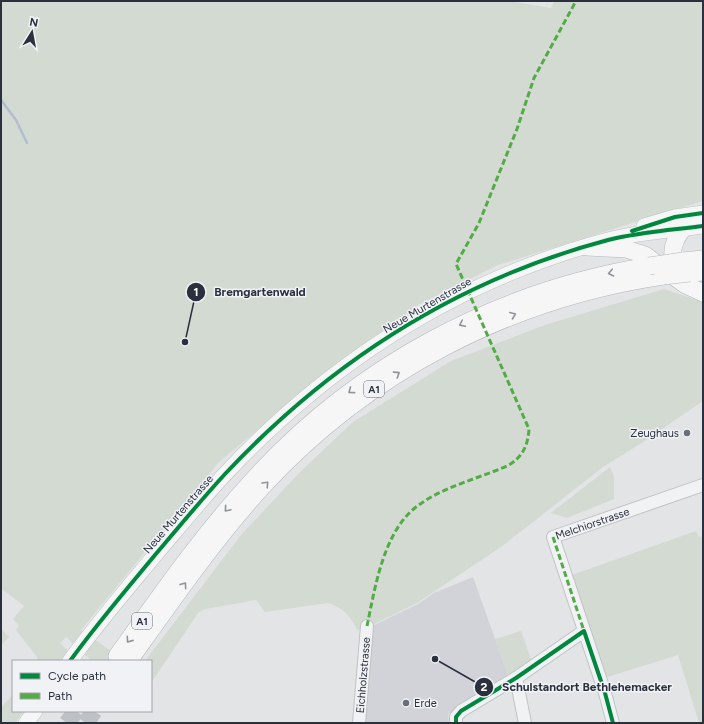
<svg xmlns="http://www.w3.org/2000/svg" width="704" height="724" viewBox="0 0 704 724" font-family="Figtree,sans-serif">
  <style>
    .built { fill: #d1d3d9 }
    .green { fill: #d2dad2 }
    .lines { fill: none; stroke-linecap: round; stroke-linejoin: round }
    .stream { stroke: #b2becf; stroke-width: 2.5 }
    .highway-tunnel { stroke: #bdc0c4; stroke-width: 17; stroke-dasharray: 17 8; stroke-linecap: butt }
    .minor-casing { stroke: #c0c2c4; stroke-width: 14 }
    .major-casing { stroke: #bfc1c4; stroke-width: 16 }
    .highway-casing { stroke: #b4b7ba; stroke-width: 18 }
    .minor { stroke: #f1f2f4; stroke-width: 12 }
    .major { stroke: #f6f6f6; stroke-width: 15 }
    .highway { stroke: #f6f6f6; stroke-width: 17 }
    .highway-bridge-casing { stroke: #b4b7ba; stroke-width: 18; stroke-linecap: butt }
    .highway-bridge { stroke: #f6f6f6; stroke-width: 17 }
    .quiet { stroke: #53ab46; stroke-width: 3; stroke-dasharray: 6 3; stroke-linecap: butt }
    .cycleway-casing { stroke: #f0f2f6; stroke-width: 6 }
    .cycleway { stroke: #00873e; stroke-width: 4 }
    .oneway { stroke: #90939a }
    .poi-dot { fill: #6a6f79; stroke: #f0f2f6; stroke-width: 1.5 }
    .labels { text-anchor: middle; stroke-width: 3; stroke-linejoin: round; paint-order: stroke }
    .shield { fill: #f0f2f6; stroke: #656a75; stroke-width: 1 }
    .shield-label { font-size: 10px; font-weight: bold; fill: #2a303e }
    .street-label { font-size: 11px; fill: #2a303e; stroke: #f0f2f6 }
    .poi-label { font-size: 11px; fill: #2a303e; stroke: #f0f2f6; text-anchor: end }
    .leader { fill: none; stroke: #2a303e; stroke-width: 1.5 }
    .callout-dot { fill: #2a303e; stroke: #f0f2f6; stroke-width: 1.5 }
    .mark-label { font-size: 12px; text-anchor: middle; font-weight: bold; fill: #fff }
    .callout-label { font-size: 12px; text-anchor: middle; font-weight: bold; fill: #2a303e; stroke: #f0f2f6; stroke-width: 3; stroke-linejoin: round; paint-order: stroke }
  </style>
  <rect width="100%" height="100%" fill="#e2e4e6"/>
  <path class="built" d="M473,577L509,678L448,714L449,723H361L370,627L418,604L434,593Z"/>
  <path class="green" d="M1,1H508L551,8L554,1H703V201L498,265L418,305L319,378L219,462L81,630L125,661H92L66,637L60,643L68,651L61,661H38L37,657L16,630L19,626L13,619L24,606L1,588Z
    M664,289L703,302V401L659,431L658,435L653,438L651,437L603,467L501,547L417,603L370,626L357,630C351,616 342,607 328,603L265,612L256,600L205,609L198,613L151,683V661H145L241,535L301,471L353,422L451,361L545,325Z
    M610,467L614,477V499L567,518L551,513Z
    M696,531L699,537L703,536V722L699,723L678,655L604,678L569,576Z
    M1,629L9,637L1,645Z
    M521,631L532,662L509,678L495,639Z
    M13,695V711H24L15,723H1V707Z"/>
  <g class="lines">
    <path class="stream" d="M1,100L16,120L27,143"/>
    <path class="highway-tunnel" d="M67,723L76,711
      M86,723L94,711"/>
    <defs>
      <g id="minor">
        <path d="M516,678L525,723"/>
        <path id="s1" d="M359,723L367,626"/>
        <path d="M456,723V717L461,711L516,678L584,631"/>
        <path id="s2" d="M613,723L605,693L553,537L703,485"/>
      </g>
      <path id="major" d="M644,226L675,217L703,213
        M70,661C96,625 126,590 155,555C178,528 201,500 225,474C332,360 457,280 608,240C639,232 671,230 703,226
        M26,723L35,711"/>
      <path id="highway" d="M587,247L626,249L645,255L684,284L703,293
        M683,261L703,259
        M690,273L703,272
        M682,275C661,254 679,223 703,216
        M117,656C160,596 202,535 253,480C357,365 497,291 649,266
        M129,661C171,602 213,541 262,487C368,372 509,299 663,276"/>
    </defs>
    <use href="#minor" class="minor-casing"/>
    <use href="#major" class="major-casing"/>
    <use href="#highway" class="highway-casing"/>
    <use href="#minor" class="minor"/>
    <use href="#major" class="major"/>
    <use href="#highway" class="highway"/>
    <defs>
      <path id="highway-bridge" d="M649,266L683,261
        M663,276L690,273"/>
    </defs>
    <use href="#highway-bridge" class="highway-bridge-casing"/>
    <use href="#highway-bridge" class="highway-bridge"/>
    <path class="quiet" d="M553,537L584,631
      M367,626C375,588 383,533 416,507C442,487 477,479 507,466C522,458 528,446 529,429L456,264L479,223L517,129L534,78L576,1"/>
    <defs>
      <path id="cycleway" d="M632,231L675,217L703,213
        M70,661C96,625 126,590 155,555C178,528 201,500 225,474C332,360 457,280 608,240C639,232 671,230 703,226
        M456,723V717L461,711L516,678L584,631L605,693L613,723"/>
    </defs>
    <use href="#cycleway" class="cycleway-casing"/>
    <use href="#cycleway" class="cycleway"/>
  </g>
  <defs><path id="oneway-chevron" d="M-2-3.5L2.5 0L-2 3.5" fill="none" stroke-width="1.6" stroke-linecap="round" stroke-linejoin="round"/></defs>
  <g class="oneway">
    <use href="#oneway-chevron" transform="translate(611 273) rotate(168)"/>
    <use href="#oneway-chevron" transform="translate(513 315) rotate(-21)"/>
    <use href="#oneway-chevron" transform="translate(462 324) rotate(154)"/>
    <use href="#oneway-chevron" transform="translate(397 374) rotate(-33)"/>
    <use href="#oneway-chevron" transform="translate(351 391) rotate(143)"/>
    <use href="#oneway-chevron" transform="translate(266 484) rotate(-47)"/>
    <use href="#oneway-chevron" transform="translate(227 509) rotate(130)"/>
    <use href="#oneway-chevron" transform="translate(184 585) rotate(-54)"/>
    <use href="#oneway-chevron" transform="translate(129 640) rotate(125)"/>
  </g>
  <g class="poi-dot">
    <circle cx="687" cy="433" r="4"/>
    <circle cx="406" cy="703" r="4"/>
  </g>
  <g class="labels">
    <g class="shield">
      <rect x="364" y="381" width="20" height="16" rx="3"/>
      <rect x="132" y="613" width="20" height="16" rx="3"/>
    </g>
    <g class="shield-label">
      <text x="374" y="393">A1</text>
      <text x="142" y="625">A1</text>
    </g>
    <g class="street-label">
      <text transform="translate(427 305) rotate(-30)" y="4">Neue Murtenstrasse</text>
      <text transform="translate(178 514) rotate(-49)" y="4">Neue Murtenstrasse</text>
      <text dy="4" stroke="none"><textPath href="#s2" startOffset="237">Melchiorstrasse</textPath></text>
      <text dy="4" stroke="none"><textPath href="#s1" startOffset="48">Eichholzstrasse</textPath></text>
    </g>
    <g class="poi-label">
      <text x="679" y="437">Zeughaus</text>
      <text x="414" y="707" text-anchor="start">Erde</text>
    </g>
  </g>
  <path class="leader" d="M185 342L196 292M435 659L484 687"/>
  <g class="callout-dot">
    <circle cx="185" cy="342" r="4"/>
    <circle cx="435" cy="659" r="4"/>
    <circle cx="196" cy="292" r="10"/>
    <circle cx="484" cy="687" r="10"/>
  </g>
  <g class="mark-label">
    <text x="196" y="296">1</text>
    <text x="484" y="691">2</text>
  </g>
  <g class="callout-label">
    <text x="260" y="296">Bremgartenwald</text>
    <text x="587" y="691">Schulstandort Bethlehemacker</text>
  </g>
  <rect width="704" height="724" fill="none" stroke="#2a303e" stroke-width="4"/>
  <rect x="12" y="660" width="140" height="52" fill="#f0f2f6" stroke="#a1a4ac"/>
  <rect x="20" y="673" width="20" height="6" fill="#00873e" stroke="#a1a4ac"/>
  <text x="48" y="680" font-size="12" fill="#2a303e">Cycle path</text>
  <rect x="20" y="693" width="20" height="6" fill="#53ab46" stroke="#a1a4ac"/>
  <text x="48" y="700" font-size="12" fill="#2a303e">Path</text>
  <g transform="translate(32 32) rotate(11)" stroke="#f0f2f6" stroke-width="3" paint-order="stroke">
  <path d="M0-3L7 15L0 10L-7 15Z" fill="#2a303e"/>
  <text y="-6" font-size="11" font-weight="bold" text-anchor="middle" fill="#2a303e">N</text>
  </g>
</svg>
